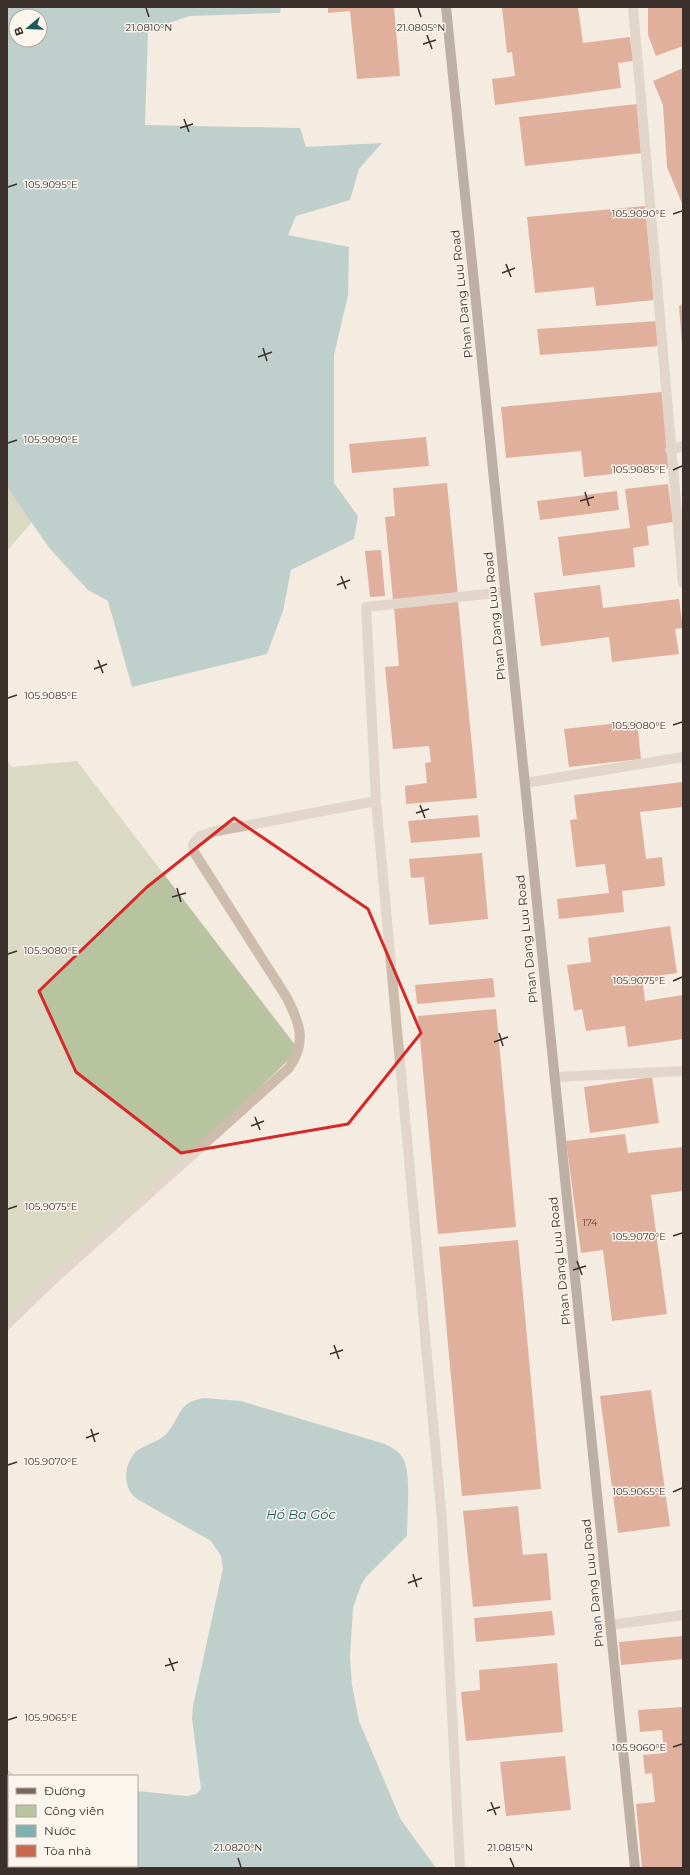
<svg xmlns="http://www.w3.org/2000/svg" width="690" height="1875" viewBox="0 0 690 1875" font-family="Montserrat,sans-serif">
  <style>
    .green { fill: #b8c4a0 }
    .water { fill: #7fb0b2; fill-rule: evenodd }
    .building { fill: #c8694b }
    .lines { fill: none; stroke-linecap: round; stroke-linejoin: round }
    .service { stroke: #cdbbac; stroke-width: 10 }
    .minor { stroke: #cdbbac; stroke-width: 10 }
    .primary { stroke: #7d675c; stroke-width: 10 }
    .marked { fill: none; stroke: #d62828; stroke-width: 3; stroke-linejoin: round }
    .ticks { fill: none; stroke: #3b302b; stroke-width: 1.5 }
    .labels { text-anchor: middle; stroke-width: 3; stroke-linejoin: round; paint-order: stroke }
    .number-label { font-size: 10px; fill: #5e3e33 }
    .street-label { font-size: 12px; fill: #3b302b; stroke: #fbf5ee }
    .water-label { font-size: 13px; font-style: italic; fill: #1f5a5e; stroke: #fbf5ee }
    .ticks-label { font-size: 10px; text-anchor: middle; fill: #3b302b; stroke: #fbf5ee; stroke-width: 3; stroke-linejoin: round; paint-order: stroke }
  </style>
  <rect width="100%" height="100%" fill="#f4ebe1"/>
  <path class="green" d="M7,487L32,522L7,551Z
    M7,759L11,767L77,761L299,1050L7,1331Z
    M7,1779L9,1781V1866H30V1868H7Z"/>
  <path class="water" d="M7,7H281L280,13L190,16L148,30L145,125L300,128L306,147L382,143L359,169L350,200L296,216L288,235L349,247L348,295L334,355V483L358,516L354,539L291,570L283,611L267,654L132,687L108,601L88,590L50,549L7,487ZM16,16H40V40H16Z
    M204,1398L241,1401L385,1444C393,1448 400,1452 404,1460C411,1476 407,1518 407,1536L366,1577L361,1585L353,1608L350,1657L352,1685L359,1721L401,1820L436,1868H59L60,1866H137V1791L187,1796L196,1794L201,1789L192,1718L193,1706L223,1568L221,1556L211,1541L137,1499C134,1496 130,1493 129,1489C123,1477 127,1458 138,1450C148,1443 160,1442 168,1432C181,1416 178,1402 204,1398Z"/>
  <path class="building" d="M328,7H394L400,76L357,79L350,11L328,13Z
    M502,7H578L583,43L630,37L633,61L618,63L621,88L495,105L492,79L515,76L512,52L507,53Z
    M648,7H683V46L656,56L648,35Z
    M683,68V206L667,167L663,105L653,81Z
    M637,104L642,153L525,166L519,117Z
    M645,206L654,300L596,306L594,287L535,293L527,217Z
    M683,304V345H682L679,306Z
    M658,321L661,346L540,355L537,329Z
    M662,392L670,468L584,477L581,451L506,458L501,407Z
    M426,437L429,466L352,473L349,444Z
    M447,483L458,595L393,600L385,517L395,516L393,488Z
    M668,484L673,522L647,526L649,545L633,548L635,567L563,576L558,537L630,528L625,489Z
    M617,491L619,510L540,520L537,501Z
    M381,550L385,596L370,597L365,551Z
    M600,585L603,608L679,599L683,628L675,629L679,654L612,662L609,637L541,646L534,593Z
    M458,601L477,798L406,804L405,786L427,783L425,763L431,762L429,746L393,749L385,667L399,666L394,607Z
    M637,721L641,759L569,767L564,729Z
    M683,782V807L640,812L646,859L662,857L665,886L622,891L624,912L559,919L557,899L609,893L605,864L576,867L570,820L577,819L574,795Z
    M478,815L480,837L411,843L408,821Z
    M482,853L488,919L429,925L424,877L411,878L409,859Z
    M670,926L677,973L642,978L645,1001L683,995V1039L628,1047L625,1026L586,1031L582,1009L574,1011L567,965L591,962L588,938Z
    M493,978L495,997L417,1004L415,985Z
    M496,1009L516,1227L438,1234L418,1016Z
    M652,1077L659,1123L590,1133L584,1087Z
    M625,1134L628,1153L683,1147V1191L651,1195L667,1314L612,1321L603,1250L581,1253L566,1141Z
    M518,1240L541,1489L462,1496L439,1247Z
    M651,1390L670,1526L618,1533L600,1396Z
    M518,1506L523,1555L547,1553L551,1600L473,1607L463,1511Z
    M552,1611L555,1635L476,1642L474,1618Z
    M683,1636V1659L621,1665L619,1642Z
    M557,1663L563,1732L466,1741L461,1692L480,1690L479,1670Z
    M683,1707V1868H642L636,1804L655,1802L652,1773L645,1774L643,1755L664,1753L662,1730L640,1732L638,1710Z
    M565,1756L571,1810L506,1816L500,1762Z"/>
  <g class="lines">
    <path class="service" d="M633,7L683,583
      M7,1321L289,1068C307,1042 300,1024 287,998L194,852L193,844L200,836L212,832L376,801
      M610,1625L683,1615
      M7,1775L9,1777
      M38,1868L39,1866"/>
    <path class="minor" d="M670,450L683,446
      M525,783L683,757
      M555,1077L683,1071
      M460,1868L442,1520L376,801L366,607L505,592"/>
    <path class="primary" d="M446,7L635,1868"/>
  </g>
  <path d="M0 0H690V1875H0ZM234,818L368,909L421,1033L348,1124L181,1153L76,1072L39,991L147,887Z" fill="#f4ebe1" fill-opacity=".55" fill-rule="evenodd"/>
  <path class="marked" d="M234,818L368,909L421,1033L348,1124L181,1153L76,1072L39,991L147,887Z"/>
  <path class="ticks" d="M146,8L149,17M418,8L421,17M427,35L432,49M423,44L436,40M184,119L189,132M180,128L193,124M8,187L17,184M673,214L682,211M506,264L511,277M502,273L515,268M263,348L267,361M258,357L272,352M8,443L17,440M673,470L682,466M585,492L589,506M580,501L594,497M341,576L346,589M337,585L350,580M98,660L103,673M94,669L107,664M8,698L17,695M673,725L682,722M420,805L425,818M416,813L429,809M177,888L181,902M172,897L186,893M8,954L17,951M673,981L682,977M499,1033L503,1046M494,1042L508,1037M255,1117L260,1130M251,1126L264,1121M8,1209L17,1206M673,1236L682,1233M577,1261L582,1275M573,1270L586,1266M334,1345L339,1359M330,1354L343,1350M91,1429L95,1442M86,1438L99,1433M8,1465L17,1462M673,1492L682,1488M413,1574L417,1587M408,1583L422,1578M169,1658L174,1671M165,1666L178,1662M8,1720L17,1717M673,1747L682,1744M491,1802L496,1815M487,1811L500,1807M238,1858L241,1867M510,1858L514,1867"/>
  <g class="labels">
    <g class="number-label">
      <text x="590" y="1226">174</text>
    </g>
    <g class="street-label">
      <text transform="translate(462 294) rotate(-96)" y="4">Phan Dang Luu Road</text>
      <text transform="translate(495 616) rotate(-96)" y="4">Phan Dang Luu Road</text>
      <text transform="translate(527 939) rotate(-96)" y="4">Phan Dang Luu Road</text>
      <text transform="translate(560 1261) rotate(-96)" y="4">Phan Dang Luu Road</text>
      <text transform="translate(593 1583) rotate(-96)" y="4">Phan Dang Luu Road</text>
    </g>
    <g class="water-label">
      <text x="301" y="1519">Hồ Ba Góc</text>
    </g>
  </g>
  <g class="ticks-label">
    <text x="149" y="31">21.0810°N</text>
    <text x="421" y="31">21.0805°N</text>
    <text x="51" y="188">105.9095°E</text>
    <text x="639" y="217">105.9090°E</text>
    <text x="51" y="443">105.9090°E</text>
    <text x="639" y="473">105.9085°E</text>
    <text x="51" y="699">105.9085°E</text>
    <text x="639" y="729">105.9080°E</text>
    <text x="51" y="954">105.9080°E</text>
    <text x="639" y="984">105.9075°E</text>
    <text x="51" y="1210">105.9075°E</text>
    <text x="639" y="1240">105.9070°E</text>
    <text x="51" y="1465">105.9070°E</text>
    <text x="639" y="1495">105.9065°E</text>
    <text x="51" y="1721">105.9065°E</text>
    <text x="639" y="1751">105.9060°E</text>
    <text x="238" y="1851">21.0820°N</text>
    <text x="510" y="1851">21.0815°N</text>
  </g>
  <rect width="690" height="1875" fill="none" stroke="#3b302b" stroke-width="16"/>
  <rect x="8" y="1775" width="130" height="92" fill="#fbf5ee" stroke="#aea6a0"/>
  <rect x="16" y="1788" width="20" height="6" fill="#7d675c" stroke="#aea6a0"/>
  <text x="44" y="1795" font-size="12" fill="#3b302b">Đường</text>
  <rect x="16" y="1805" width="20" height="12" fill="#b8c4a0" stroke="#aea6a0"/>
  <text x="44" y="1815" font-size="12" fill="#3b302b">Công viên</text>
  <rect x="16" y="1825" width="20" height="12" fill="#7fb0b2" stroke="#aea6a0"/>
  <text x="44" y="1835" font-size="12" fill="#3b302b">Nước</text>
  <rect x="16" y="1845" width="20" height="12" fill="#c8694b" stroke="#aea6a0"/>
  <text x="44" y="1855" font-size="12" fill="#3b302b">Tòa nhà</text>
  <g transform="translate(28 28) rotate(251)"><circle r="19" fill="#fbf5ee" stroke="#aea6a0"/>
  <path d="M0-3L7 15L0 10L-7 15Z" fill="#1f5a5e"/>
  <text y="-6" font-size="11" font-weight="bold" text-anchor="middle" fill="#3b302b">B</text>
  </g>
</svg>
